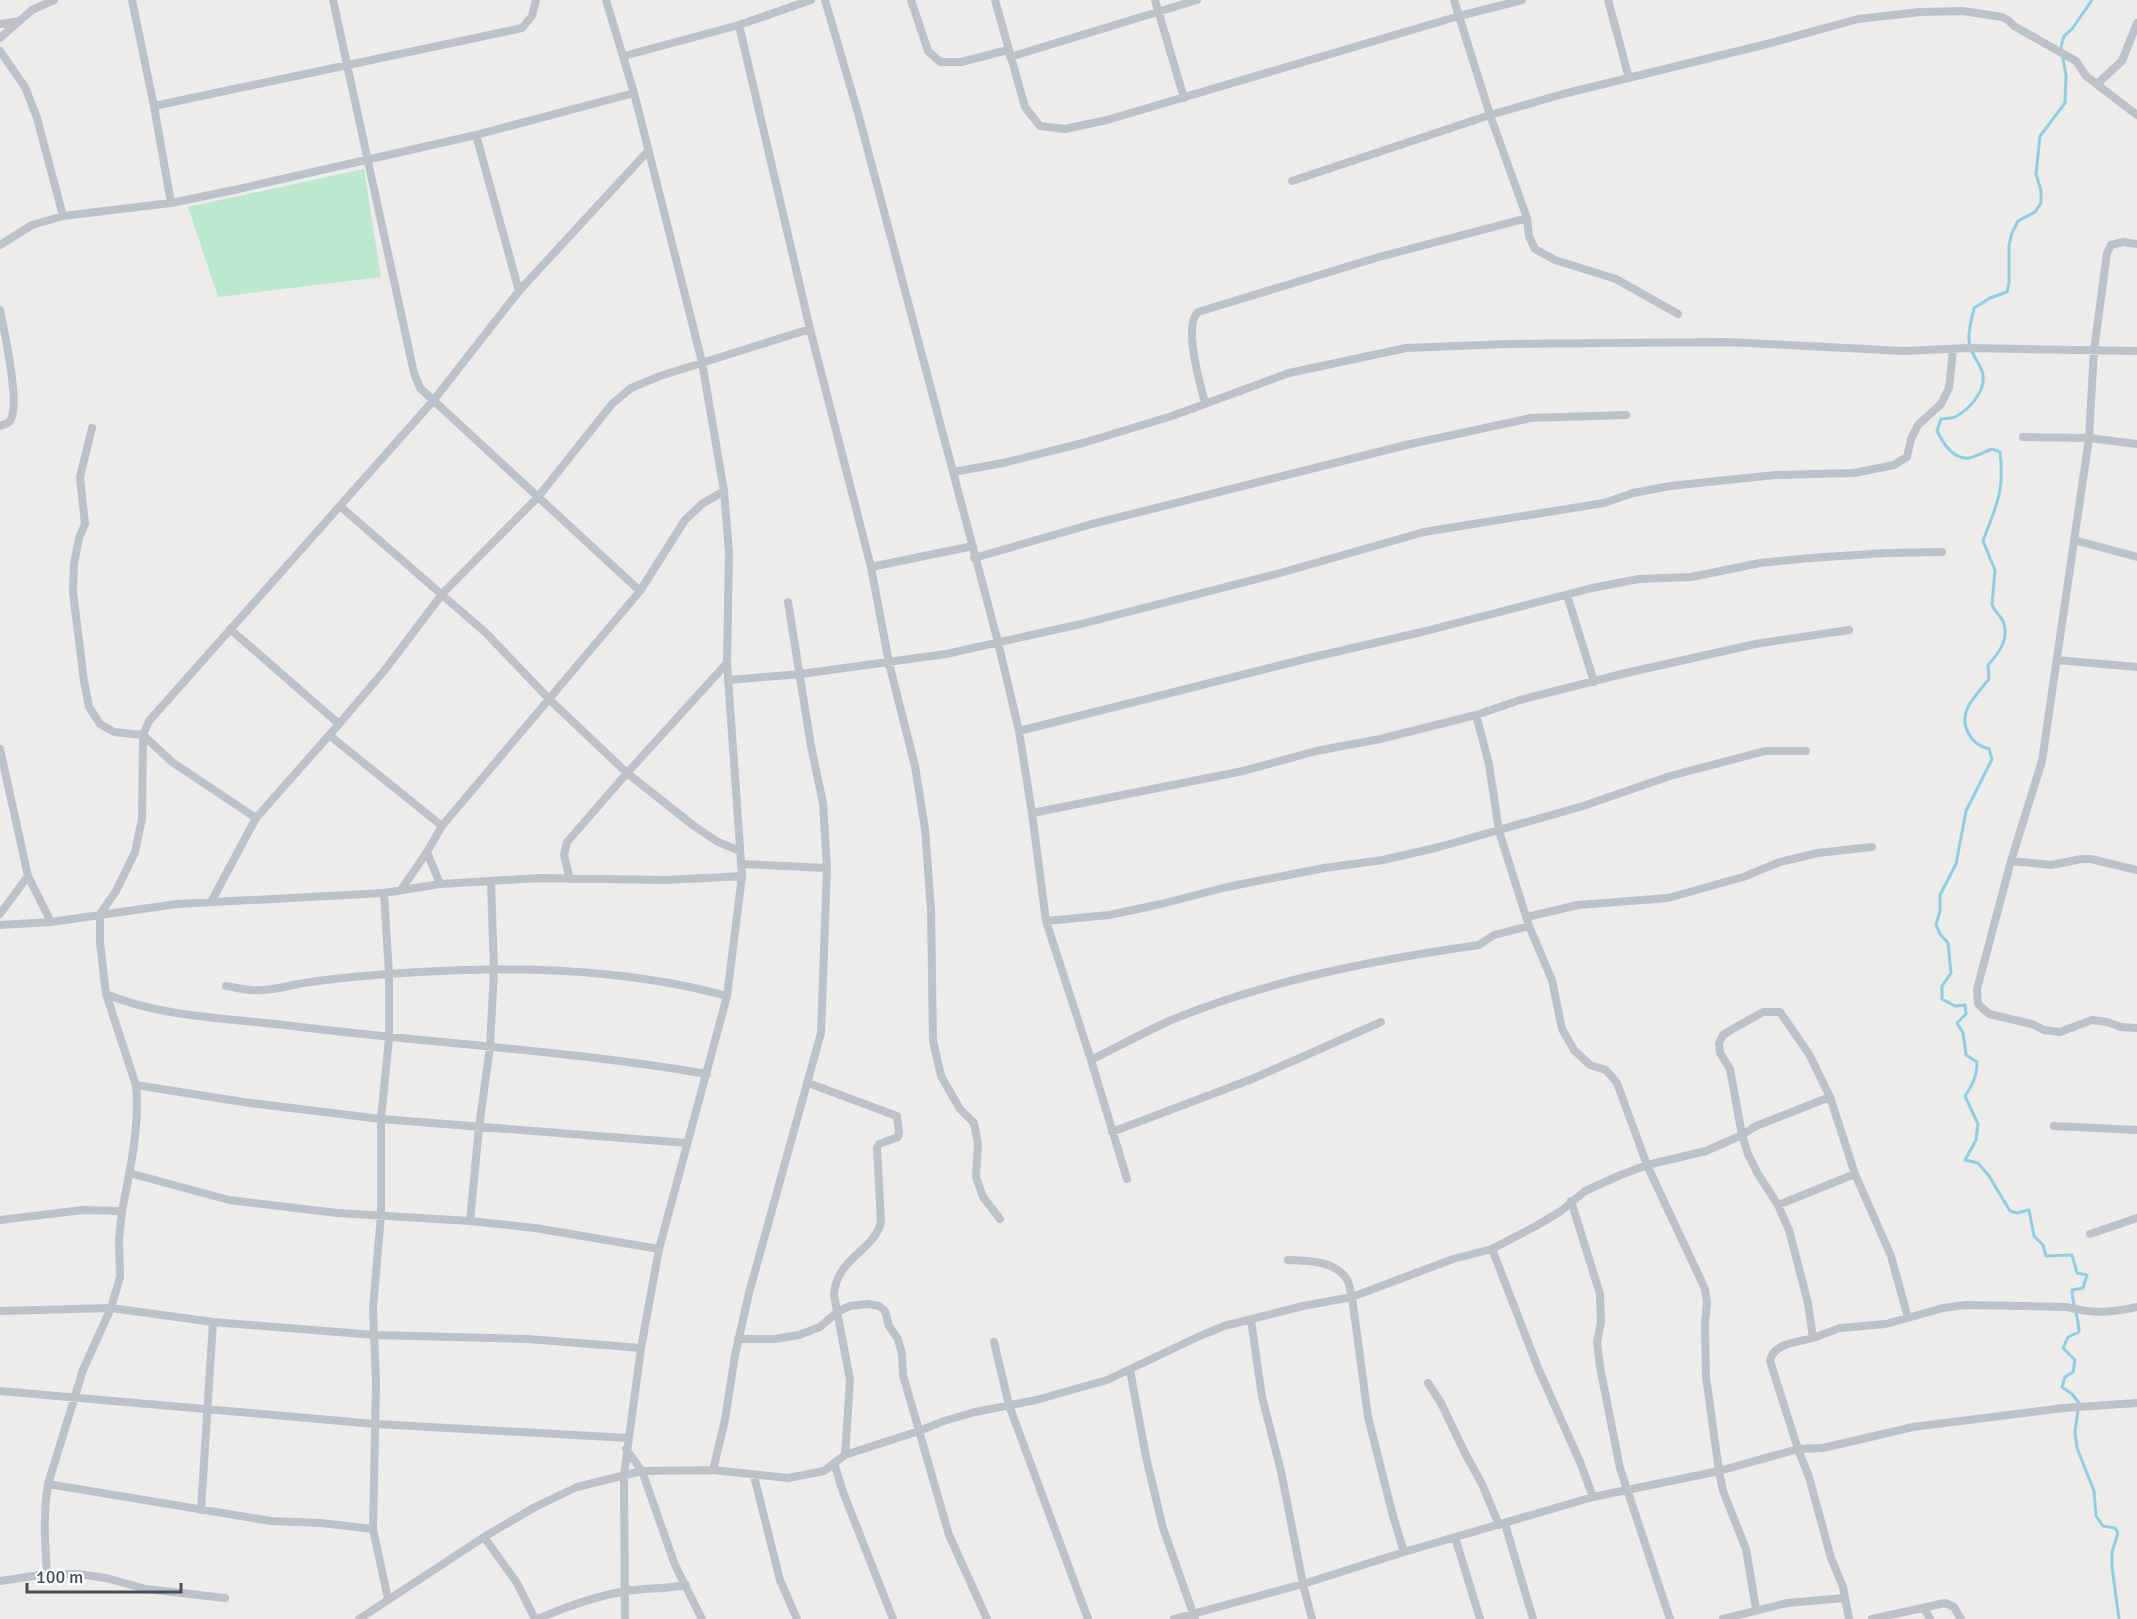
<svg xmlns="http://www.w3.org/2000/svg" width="2137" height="1619" viewBox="0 0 2137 1619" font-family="Signika,sans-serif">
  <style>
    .green { fill: #bce9ce }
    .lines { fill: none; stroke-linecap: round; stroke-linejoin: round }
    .stream { stroke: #8dcfe3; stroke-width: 3 }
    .street { stroke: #bbc2ca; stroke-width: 8 }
  </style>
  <rect width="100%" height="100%" fill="#eeebeb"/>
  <path class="green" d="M364,169L381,277L218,297L188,207Z"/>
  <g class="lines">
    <path class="stream" d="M2092,0L2072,29L2064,36L2061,47L2066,75L2065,103L2040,136L2036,174L2041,191V203L2035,212L2018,221L2012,233L2009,245V283L2007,292L1990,298L1974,308C1972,319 1968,330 1969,341C1970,353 1978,360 1982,371C1988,389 1970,409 1955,417C1951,419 1946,418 1941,419L1937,431C1943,443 1953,460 1969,458C1976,457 1986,451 1992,449L2000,452C2005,491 1996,506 1983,541L1995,570L1992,605C1995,611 2000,616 2003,621C2010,639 1999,653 1988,665L1989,679C1982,688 1973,697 1968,707C1959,725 1971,745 1989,749L1992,759L1966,811L1956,864L1940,895V911L1936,925L1940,934L1948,943L1951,973L1942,986V999L1955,1006L1965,1005L1966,1014L1957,1023L1963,1033L1966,1055L1977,1062C1977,1076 1973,1084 1965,1096L1978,1124L1976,1140L1965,1160L1978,1163L1989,1176L2010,1211L2017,1213L2029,1210L2034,1236L2043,1245L2046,1256L2072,1255L2077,1273L2087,1275L2083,1288L2072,1290C2072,1304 2079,1317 2079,1332L2068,1337L2063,1348L2075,1360L2073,1372L2065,1377L2062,1387L2072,1394L2079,1403L2075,1432L2077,1448L2094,1491L2096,1516L2103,1526L2115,1528L2118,1533L2112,1552V1567L2119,1619"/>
    <path class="street" d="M132,0L154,106L171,203
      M333,0L414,373L420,388L640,591
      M606,0L634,93L702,362L724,491L729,552L727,663L742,876L727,996L659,1249L641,1348L624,1475L625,1619
      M825,0L858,113L998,642L1019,731L1032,813L1046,921L1091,1060L1127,1179
      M911,0L928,51L940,62H961L1008,50
      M995,0L1025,107L1040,126L1065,129L1107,120L1459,16L1522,0
      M1155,0L1184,98
      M1454,0L1490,115L1527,218L1529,236L1535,249L1555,260L1616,279L1678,314
      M1608,0L1629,78
      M0,24L19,21
      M739,25L810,329L871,567L889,663L915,766L925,829L931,910L933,1041L941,1076L960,1109L974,1123L978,1144L976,1177L983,1197L1000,1219
      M0,38L32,10L54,0
      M0,51L25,87L37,118L63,216
      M624,56L739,25L811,0
      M1010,57L1197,0
      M2097,84L2122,61L2137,23
      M154,106L522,28L532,16L536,0
      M476,135L519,291
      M649,150L519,291L433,401L149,721L143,735L142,819L135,852L116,891L100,914V943L106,994L136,1085L243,1102L381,1119L687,1143
      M1292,181L1490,115L1563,94L1767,44L1858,19L1920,12L1963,11L2002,17L2008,20L2014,26L2076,61L2086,76L2137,115
      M2137,244L2123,242L2111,245L2107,253L2094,350L2089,438L2042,761L2011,861L1977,989L1978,1004L1989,1014L2032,1024L2044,1030L2060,1032L2092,1020L2107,1022L2121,1027L2137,1028
      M0,245L32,225L63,216L171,203L234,190L476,135L634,93
      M0,310C4,330 20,402 11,419C9,424 5,424 0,426
      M1205,403C1200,384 1183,325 1198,312L1379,257L1527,218
      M92,428L80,477L85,524L79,538L74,564L73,592L84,681L89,707L100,724L114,732L143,735L172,762L256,818
      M2023,437L2089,438L2137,444
      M953,472L1003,463L1083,443L1172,416L1289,373L1406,348L1508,344L1727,342L1904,351L1968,348L2137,351
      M341,507L486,633L550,700L627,773L694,826L718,842L740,851
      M2074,540L2137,557
      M974,558L1092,524L1406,445L1531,418L1626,415
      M871,567L973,546
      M1567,595L1594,682
      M230,629L339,724
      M2057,660L2137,667
      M728,680L801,674L946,654L1081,624L1280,573L1424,532L1604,503L1633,493L1670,486L1775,475L1854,473L1894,465L1907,457L1911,439L1918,425L1941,404L1949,388L1953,350
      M1476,715L1489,764L1499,831L1529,926L1552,980L1562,1029L1574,1050L1590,1065L1606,1070L1617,1083L1647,1165L1705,1289L1707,1303L1705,1324L1706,1377L1719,1471L1723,1491L1746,1549L1756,1609
      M1019,731L1305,659L1422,632L1592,588L1639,579L1691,577L1760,563L1810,558L1887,553L1942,552
      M329,735L442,826
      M0,749L28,876L51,922
      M1032,813L1243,771L1316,751L1380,739L1476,715L1520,700L1622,674L1755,644L1849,630
      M427,852L440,884
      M2011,861L2051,865L2082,859H2091L2137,870
      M741,864L827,868
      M570,879L564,855L567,842L627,773L727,663
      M401,890L427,852L442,826L640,591L685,520L702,504L724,491
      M211,902L256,818L339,724L384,671L443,593L538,497L612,404L631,388L660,376L810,329
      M0,914L28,876
      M1527,917L1578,905L1668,898L1743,877L1780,862L1818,853L1872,847
      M1046,921L1109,915L1161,904L1227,887L1324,868L1383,860L1439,847L1583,806L1670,776L1765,751H1806
      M0,925L51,922L177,904L384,893L440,884L540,878L667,880L742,876
      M226,986C234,987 244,990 252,990C272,992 291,984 311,982C336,978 362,976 388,974C501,966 617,966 727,996
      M106,994C161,1017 225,1018 284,1025C425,1043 567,1050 707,1074
      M1091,1060C1117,1047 1143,1033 1169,1021C1268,980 1374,960 1479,945L1494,935L1529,926
      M808,1083L897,1116L899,1133L898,1137L879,1144L877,1148L881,1222C874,1251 836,1258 834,1295L850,1380L845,1455
      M2054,1126L2137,1130
      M1112,1132L1252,1079L1381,1022
      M129,1173L229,1200L337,1213L470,1221L535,1228L659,1249
      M1571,1201L1600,1294L1601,1322L1597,1342L1600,1367L1620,1468L1670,1619
      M1778,1205L1855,1174
      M0,1220L83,1210L122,1211C130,1170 140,1126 136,1085
      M470,1221L479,1127L490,1047L494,970L491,882
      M2090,1234L2137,1218
      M1492,1249L1538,1368L1580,1462L1593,1497
      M1288,1260C1308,1261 1333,1260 1346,1278C1350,1283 1350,1291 1352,1297L1368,1417L1393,1516L1404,1552
      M0,1311L111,1308L213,1322L375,1335L528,1339L641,1348
      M1251,1320L1262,1397L1281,1471L1303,1584L1312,1619
      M1813,1338L1840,1328L1886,1324L1943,1308L1965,1305L2067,1307C2091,1314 2113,1313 2137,1307
      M738,1339H775L799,1335L820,1327L837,1312L850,1306L868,1304L879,1306L885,1311L889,1326L898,1339L902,1354L903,1375L949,1535L987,1619
      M994,1342L1009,1405L1088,1619
      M1130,1370L1146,1457L1163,1528L1195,1619
      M1428,1383L1441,1403L1466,1455L1482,1484L1499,1525
      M0,1391L375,1424L628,1438
      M626,1449L642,1471L675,1565L702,1619
      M834,1463L843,1492L893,1619
      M713,1470L725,1420L735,1355L749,1293L821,1033L827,868L823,803L811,746L788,602
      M754,1476L780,1580L797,1619
      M48,1484L271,1521L321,1523L373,1529L388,1599
      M201,1510L213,1322
      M1505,1524L1533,1619
      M373,1529L376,1383L373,1308L381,1215V1119L389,1038V974L384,893
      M484,1537L517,1583L535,1619
      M1455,1537L1480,1619
      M47,1574C45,1544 43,1514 48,1484L83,1370L111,1308L120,1277L119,1240L122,1211
      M0,1581L47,1574H78L106,1578L146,1589L225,1598
      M1924,1608L1930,1619
      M359,1619L484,1537L535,1507L577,1487L642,1471L713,1470L788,1478L824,1471L845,1455L919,1431L944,1421L975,1412L1036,1400L1107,1380L1202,1335L1224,1326L1303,1306L1352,1297L1453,1259L1492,1249L1536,1226L1561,1211L1585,1191L1618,1176L1647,1165L1706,1151L1742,1135L1756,1126L1830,1097
      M538,1619C565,1607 597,1596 626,1591C646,1588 666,1589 686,1585
      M1174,1619L1303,1584L1404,1552L1593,1497L1719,1471L1798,1449L1823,1448L1913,1427L2063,1408L2137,1403
      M1723,1619L1787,1603L1845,1598
      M1849,1619L1843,1587L1831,1558L1809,1477L1798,1449L1770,1361C1773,1343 1798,1342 1813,1338L1808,1303L1789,1230L1778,1205L1758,1174L1748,1154L1742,1135L1730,1069L1720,1053L1719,1043L1723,1035L1731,1030L1763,1012H1780L1809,1054L1830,1097L1855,1174L1891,1256L1908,1318
      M1872,1619L1945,1603L1954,1607L1961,1619"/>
  </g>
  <path d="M27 1583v9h154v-9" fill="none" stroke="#464e57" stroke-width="3"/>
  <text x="36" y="1583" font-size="18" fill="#464e57" stroke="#ffffff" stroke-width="4.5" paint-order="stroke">100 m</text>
</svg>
